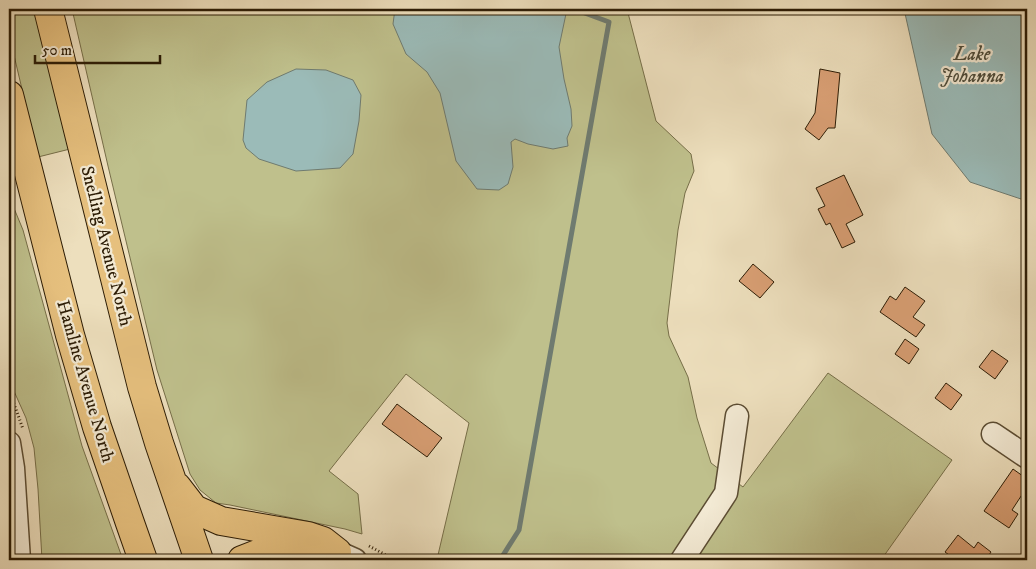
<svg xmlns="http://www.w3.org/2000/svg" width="1036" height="569" viewBox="0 0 1036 569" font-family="'IM FELL DW Pica',serif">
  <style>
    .green { fill: #bfc08c; stroke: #766e48 }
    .water { fill: #9bbbb8; stroke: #6f7b70 }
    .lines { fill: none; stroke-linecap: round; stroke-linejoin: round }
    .stream { stroke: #6f7b70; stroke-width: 5 }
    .building { fill: #d99f74; stroke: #2c1c05 }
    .minor-casing { stroke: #5c4d33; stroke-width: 25 }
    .highway-casing { stroke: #2c1c05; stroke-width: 30 }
    .path { stroke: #2c1c05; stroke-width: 3; stroke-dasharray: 1 2.5; stroke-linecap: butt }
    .minor { stroke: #f3ead4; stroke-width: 22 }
    .highway { stroke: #e6c07e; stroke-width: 28 }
    .labels { text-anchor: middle; stroke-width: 4.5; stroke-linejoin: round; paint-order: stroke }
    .street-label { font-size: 18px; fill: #2c1c05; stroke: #f3ead4 }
    .water-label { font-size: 19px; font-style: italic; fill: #4d4c3b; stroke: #f3ead4 }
  </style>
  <rect width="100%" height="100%" fill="#eddfbd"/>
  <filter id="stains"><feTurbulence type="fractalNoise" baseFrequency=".004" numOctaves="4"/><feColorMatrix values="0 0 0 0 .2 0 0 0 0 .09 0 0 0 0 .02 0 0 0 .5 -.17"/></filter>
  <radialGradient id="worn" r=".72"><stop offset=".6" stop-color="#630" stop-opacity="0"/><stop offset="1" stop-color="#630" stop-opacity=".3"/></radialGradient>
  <path class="green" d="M9,9H36L70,149L38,157L9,34Z
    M72,9H627L656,121L691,154L694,171L685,193L678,230L667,323L669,336L688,377L697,418L711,463L743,487L828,373L952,460L881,560H435L438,555L469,423L406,374L329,471L358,494L362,534L345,529L230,505L216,503L200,490L190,474L157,370L108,166Z
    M9,198L11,201L23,230L82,446L123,560H42L38,489L34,448L26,418L9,380Z"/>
  <path class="water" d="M395,9H567L559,47L564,79L571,109L572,126L567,138L568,146L553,149L528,144L515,139L511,142L513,167L508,184L499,190L477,189L456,161L440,93L427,72L406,54L393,24Z
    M904,9H1027V201L970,182L932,134Z
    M296,69L326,70L353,80L361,95L359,121L353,154L340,168L296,171L259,159L246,148L243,140L247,100L267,82Z"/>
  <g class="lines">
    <path class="stream" d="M500,560L519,530L609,22L574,9"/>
  </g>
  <path class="building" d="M820,69L840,73L835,128H828L819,140L805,129L815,113Z
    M844,175L863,215L846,224L855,242L842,248L830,223L826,225L818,209L825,206L816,188Z
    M753,264L774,282L760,298L739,281Z
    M905,287L925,301L913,317L925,325L916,337L880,312L890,296L896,300Z
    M905,339L919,349L909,364L895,354Z
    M992,350L1008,361L995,379L979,367Z
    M946,383L962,395L951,410L935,398Z
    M397,404L442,438L427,457L382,424Z
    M1013,469L1027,479V487L1012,510L1018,514L1009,528L984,511Z
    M958,535L974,548L978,542L991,552L987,558L990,560H956L945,552Z"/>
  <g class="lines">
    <defs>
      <path id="minor" d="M993,434L1027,457
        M9,443L13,468L19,560
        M337,552L355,560
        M682,560L726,493L737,416"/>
      <path id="highway" d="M48,9L142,387L159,443L199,560
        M9,95L70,335L97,427L130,523L143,560
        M177,487L194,509L221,521L308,536L323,541L337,552
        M242,560L265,551L300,555L337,552"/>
    </defs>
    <use href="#minor" class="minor-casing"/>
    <use href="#highway" class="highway-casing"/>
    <path class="path" d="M9,390L23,429
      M369,546L395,560"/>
    <use href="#minor" class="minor"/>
    <use href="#highway" class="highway"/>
  </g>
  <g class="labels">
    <g class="street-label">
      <text transform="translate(107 246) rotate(76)" y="6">Snelling Avenue North</text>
      <text transform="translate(86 381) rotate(74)" y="6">Hamline Avenue North</text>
    </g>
    <g class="water-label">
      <text x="972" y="60">Lake<tspan x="972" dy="22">Johanna</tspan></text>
    </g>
  </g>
  <rect width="1036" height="569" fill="none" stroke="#eddfbd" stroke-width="30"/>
  <rect x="10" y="10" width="1016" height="549" fill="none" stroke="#2c1c05" stroke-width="2.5"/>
  <rect x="15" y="15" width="1006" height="539" fill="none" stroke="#2c1c05"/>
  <path d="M35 55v8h125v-8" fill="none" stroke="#2c1c05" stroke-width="2.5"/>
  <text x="42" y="55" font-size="15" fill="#2c1c05" stroke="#f3ead4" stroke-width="4" paint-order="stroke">50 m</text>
  <rect width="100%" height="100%" filter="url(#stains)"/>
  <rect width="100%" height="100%" fill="url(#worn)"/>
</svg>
